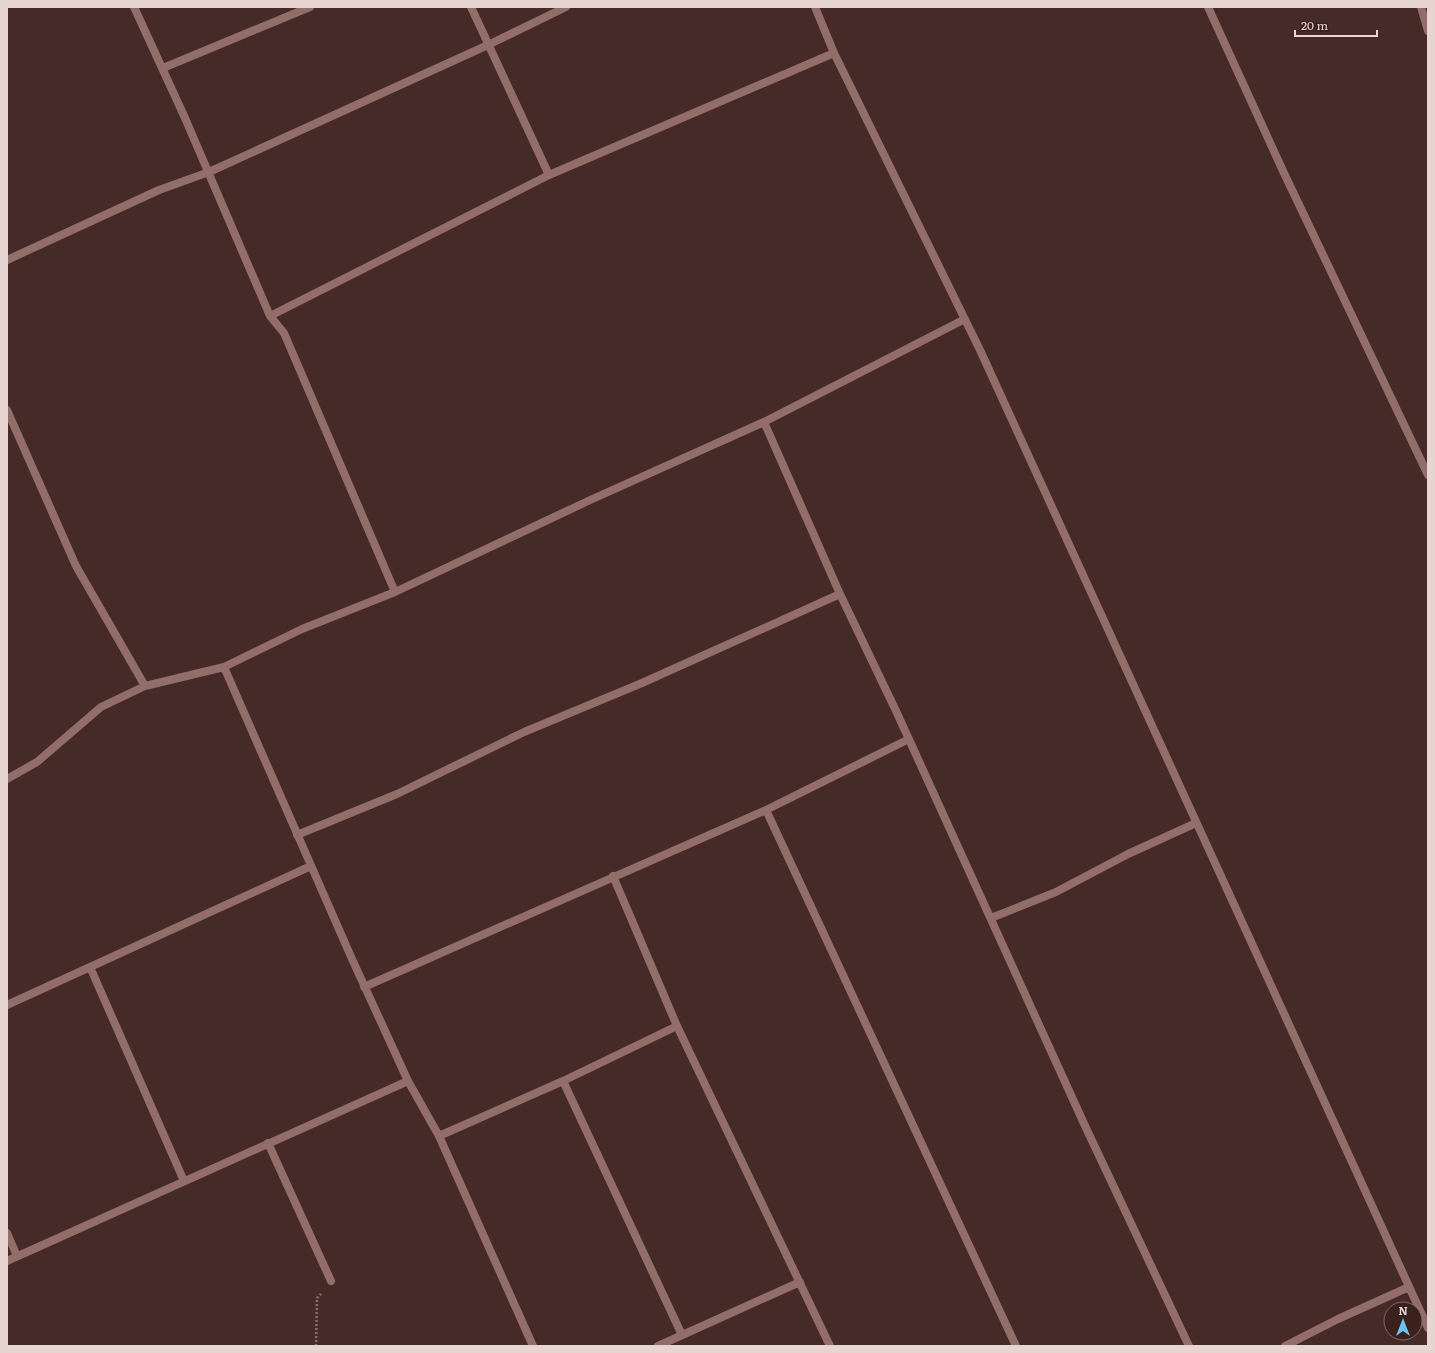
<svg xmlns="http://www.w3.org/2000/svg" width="1435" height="1353" viewBox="0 0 1435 1353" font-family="Literata,serif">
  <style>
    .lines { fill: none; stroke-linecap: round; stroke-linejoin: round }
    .path { stroke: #866e6c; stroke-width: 2.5; stroke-dasharray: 2 2; stroke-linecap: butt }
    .lane { stroke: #926d69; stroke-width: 8 }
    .street { stroke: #926d69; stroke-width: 8 }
  </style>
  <rect width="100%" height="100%" fill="#462a28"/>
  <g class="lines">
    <path class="path" d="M316,1346L317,1298L321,1294"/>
    <path class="lane" d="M1208,7L1283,171L1428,475
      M1421,7L1428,31"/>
    <path class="street" d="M134,7L185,118L270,316L284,333L395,592L588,501L764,422L965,319
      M471,7L549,175
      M815,7L834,53L980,350L1428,1328
      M163,68L310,7
      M7,260L159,190L209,172L488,45L566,7
      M270,316L549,175L834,53
      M7,410L76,566L145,686L224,667L352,959L408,1081L439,1136L533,1346
      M764,422L840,594L897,713L1086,1128L1189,1346
      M224,667L302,629L395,592
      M7,779L37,762L101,707L145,686
      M766,810L1016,1346
      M297,835L397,794L524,732L642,683L840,594
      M613,876L677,1026L830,1346
      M991,918L1056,892L1128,854L1196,823
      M90,967L184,1181
      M364,987L766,810L909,739
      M7,1005L311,866
      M563,1081L682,1335
      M439,1136L563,1081L677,1026
      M268,1143L331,1281
      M7,1233L17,1256
      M7,1261L408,1081
      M658,1346L800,1282
      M1285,1346L1338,1319L1409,1287"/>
  </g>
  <rect width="1435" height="1353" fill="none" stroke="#e7d5d2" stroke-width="16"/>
  <g transform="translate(1403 1321)"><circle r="19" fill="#3b211e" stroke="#806966"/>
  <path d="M0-3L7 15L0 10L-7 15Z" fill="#6ec2f3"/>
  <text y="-6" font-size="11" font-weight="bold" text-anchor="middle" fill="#e7d5d2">N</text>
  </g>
  <path d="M1295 30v6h82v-6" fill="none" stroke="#e7d5d2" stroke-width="2"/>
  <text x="1301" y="30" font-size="12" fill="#e7d5d2" stroke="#3b211e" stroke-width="3" paint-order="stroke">20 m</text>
</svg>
